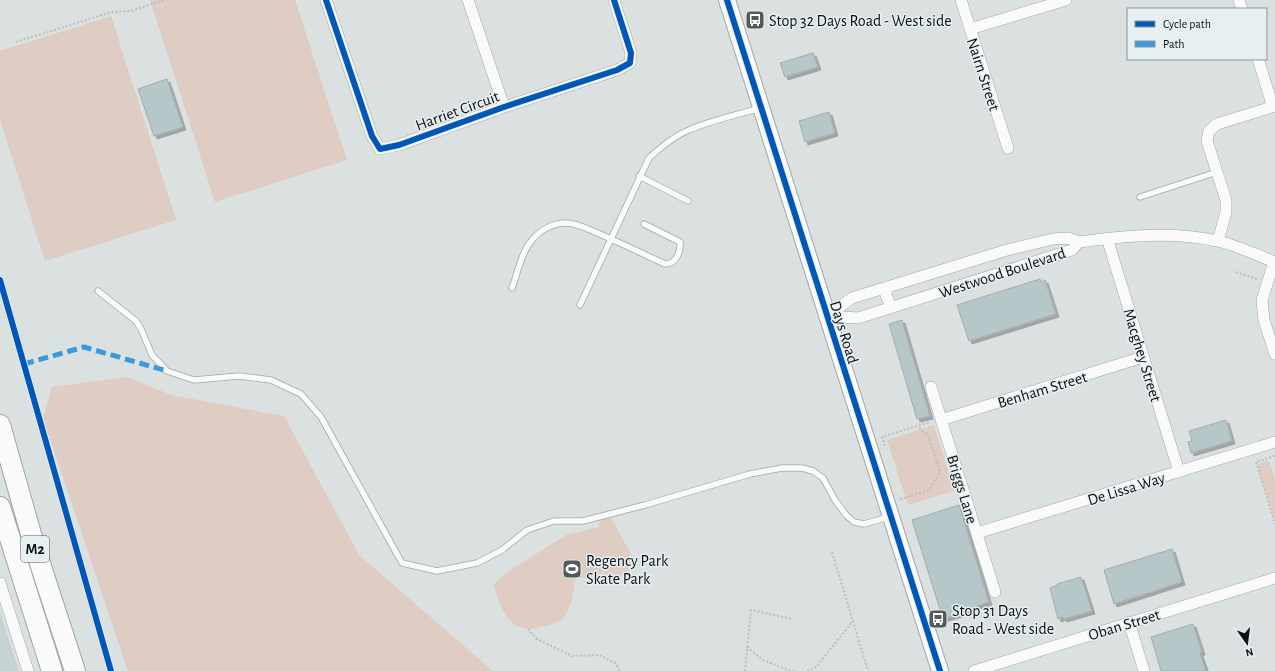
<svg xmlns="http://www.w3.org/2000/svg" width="1275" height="671" viewBox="0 0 1275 671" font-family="'Alegreya Sans',sans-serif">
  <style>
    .built { fill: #c6d2d4 }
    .green { fill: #dfccc2 }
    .building { fill: #b6c7c9; stroke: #a6aaab; filter: url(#shadow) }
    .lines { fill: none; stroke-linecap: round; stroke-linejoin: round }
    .lane-casing { stroke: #a2a6a7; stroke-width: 7 }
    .street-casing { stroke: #a2a6a7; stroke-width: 12 }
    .secondary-casing { stroke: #a2a6a7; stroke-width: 18 }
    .highway-casing { stroke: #a2a6a7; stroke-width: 22 }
    .path { stroke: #bdbfbf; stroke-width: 2; stroke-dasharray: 2 2; stroke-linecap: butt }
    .lane { stroke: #fafafa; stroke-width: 5.5 }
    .street { stroke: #fafafa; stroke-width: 11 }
    .secondary { stroke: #fafafa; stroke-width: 16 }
    .highway { stroke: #fafafa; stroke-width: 20 }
    .quiet { stroke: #3a9ade; stroke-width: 5; stroke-dasharray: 10 5; stroke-linecap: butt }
    .cycleway-casing { stroke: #e6eff1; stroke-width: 8 }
    .cycleway { stroke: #0057b8; stroke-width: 6 }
    .labels { text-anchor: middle; stroke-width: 3; stroke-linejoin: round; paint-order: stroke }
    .shield { fill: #e6eff1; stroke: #4e5354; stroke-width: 1 }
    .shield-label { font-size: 15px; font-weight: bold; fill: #0d1010 }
    .poi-label { font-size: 16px; fill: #0d1010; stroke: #e6eff1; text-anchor: start }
    .street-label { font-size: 16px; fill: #0d1010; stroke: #e6eff1 }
  </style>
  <defs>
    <filter id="shadow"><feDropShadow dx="3" dy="3" stdDeviation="0" flood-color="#0004"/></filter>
  </defs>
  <rect width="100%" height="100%" fill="#dbe0e1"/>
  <path class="built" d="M0,612L19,671H0Z"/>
  <path class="green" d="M150,0H295L347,160L215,202Z
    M111,16L176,220L45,261L0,120V51Z
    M127,377L171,395L284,416L359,555L493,671H128L43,418L52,387Z
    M934,425L954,491L908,505L887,440Z
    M1269,460L1275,479V522L1257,464Z
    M609,514L637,565L622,576L611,573L592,583L585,578L576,576C574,588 573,602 567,612C562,622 554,624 544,626C540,627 534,629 529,629C506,628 498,602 494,584L506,573L566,535L599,527L600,517Z"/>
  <path class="building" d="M813,53L818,67L785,77L780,63Z
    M167,79L183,127L154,136L138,89Z
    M829,112L835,133L805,142L799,121Z
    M1040,279L1041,282L1045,280L1056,314L969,341L957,305Z
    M902,320L930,416L917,419L889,324Z
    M1226,420L1232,441L1191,453L1188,442L1192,441L1189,431Z
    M959,505L989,602L971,608L972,610L943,619L912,520Z
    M1172,549L1182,582L1114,604L1104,570Z
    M1081,577L1092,611L1064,619L1063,617L1058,619L1050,588L1057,585V584Z
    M1193,624L1202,652L1200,653L1206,671H1161L1151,637Z"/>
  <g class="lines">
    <defs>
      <path id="lane" d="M639,176L688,201
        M1140,197L1217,172
        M512,288C518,272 521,253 532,240C540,230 553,223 566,223C576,223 586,228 595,232C619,242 641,253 665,264C676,264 681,252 680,242L644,224
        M98,291L136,321L141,329L152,355L167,371L194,380L239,376L271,380L301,394L321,417L402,563L437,571L477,563L502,550L527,530L554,521H583L645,505L750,474L782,468H802L813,471L823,478L835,500L846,515L854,522L864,524L889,517
        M580,305L649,158C661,147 674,136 689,130C712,120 737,115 760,108"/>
      <path id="street" d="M326,0L372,136L380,149L399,145L504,107L617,70L630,63L631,53L614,0
        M468,0L504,107
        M961,0L1008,148
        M1239,0L1242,9
        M970,29L1066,0
        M1258,59L1273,107
        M1107,238L1179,472
        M1218,241L1226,212V200L1207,141L1209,131L1217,124L1275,106
        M1079,242C1124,236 1172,231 1217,241C1237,245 1256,255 1275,262
        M1274,262L1262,300L1264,320L1275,354
        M887,287L886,295L891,307
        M827,316L852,298L1007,250L1053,239L1068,238L1079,242
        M827,316L858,318L1072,250L1079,242
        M931,387L995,592
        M941,420L1143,357
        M977,533L1275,442
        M0,583L28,671
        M1129,622L1144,671
        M974,671L1275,578"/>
      <path id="secondary" d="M727,0L940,671"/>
      <path id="highway" d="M0,425L35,548L75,671
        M0,507L52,671"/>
    </defs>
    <use href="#lane" class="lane-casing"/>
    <use href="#street" class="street-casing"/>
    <use href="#secondary" class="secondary-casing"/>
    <use href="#highway" class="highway-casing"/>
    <path class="path" d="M16,42L112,12L131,11L165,0
      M1236,272L1257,279
      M885,446L882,437L930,422
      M1275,456L1256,462L1275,524
      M901,498V499L929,490L940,471L928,435L921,430L919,426
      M832,552L868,671
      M528,629L537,639L572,656L599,655L615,663L620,671
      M747,647L763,660L791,671H797
      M745,671L751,610L793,619
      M807,671L816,667L853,621"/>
    <use href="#lane" class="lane"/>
    <use href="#street" class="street"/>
    <use href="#secondary" class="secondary"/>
    <use href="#highway" class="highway"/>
    <path class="quiet" d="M24,364L84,347L167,371"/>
    <defs>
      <path id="cycleway" d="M326,0L372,136L380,149L399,145L504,107L617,70L630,63L631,53L614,0
        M727,0L940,671
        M0,280L111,671"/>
    </defs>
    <use href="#cycleway" class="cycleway-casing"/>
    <use href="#cycleway" class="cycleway"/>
  </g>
  <defs>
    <symbol id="bus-square" viewBox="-11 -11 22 22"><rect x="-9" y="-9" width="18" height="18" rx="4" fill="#555959" stroke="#e6eff1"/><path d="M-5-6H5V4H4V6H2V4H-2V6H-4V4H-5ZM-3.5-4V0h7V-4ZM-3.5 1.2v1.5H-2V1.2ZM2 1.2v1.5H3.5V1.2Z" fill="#fff"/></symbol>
    <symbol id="stadium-square" viewBox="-11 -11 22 22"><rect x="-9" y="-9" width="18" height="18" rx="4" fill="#555959" stroke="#e6eff1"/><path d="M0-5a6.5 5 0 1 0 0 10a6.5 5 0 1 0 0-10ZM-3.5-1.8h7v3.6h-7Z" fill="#fff"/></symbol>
  </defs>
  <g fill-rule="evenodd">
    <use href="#bus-square" x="744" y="9" width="22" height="22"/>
    <use href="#stadium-square" x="561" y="558" width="22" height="22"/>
    <use href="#bus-square" x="927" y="608" width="22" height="22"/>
  </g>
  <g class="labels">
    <rect class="shield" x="21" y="536" width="28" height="26" rx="3"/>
    <g class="shield-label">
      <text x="35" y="554">M2</text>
    </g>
    <g class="poi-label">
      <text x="769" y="26">Stop 32 Days Road - West side</text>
      <text x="586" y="566">Regency Park<tspan x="586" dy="18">Skate Park</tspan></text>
      <text x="952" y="616">Stop 31 Days<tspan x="952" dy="18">Road - West side</tspan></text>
    </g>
    <g class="street-label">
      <text transform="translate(984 74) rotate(72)" y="6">Nairn Street</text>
      <text transform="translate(457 110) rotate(-20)" y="6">Harriet Circuit</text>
      <text transform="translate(1002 272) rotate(-18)" y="6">Westwood Boulevard</text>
      <text transform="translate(845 332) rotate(73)" y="6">Days Road</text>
      <text transform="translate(1143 355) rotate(73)" y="6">Macghey Street</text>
      <text transform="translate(1042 389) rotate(-17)" y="6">Benham Street</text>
      <text transform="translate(1126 488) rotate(-17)" y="6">De Lissa Way</text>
      <text transform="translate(963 489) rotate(73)" y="6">Briggs Lane</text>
      <text transform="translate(1124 624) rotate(-17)" y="6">Oban Street</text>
    </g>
  </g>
  <rect x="1127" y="8" width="140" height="52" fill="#e6eff1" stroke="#8f9697"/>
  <rect x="1135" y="21" width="20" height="6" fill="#0057b8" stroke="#8f9697"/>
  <text x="1163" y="28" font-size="12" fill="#0d1010">Cycle path</text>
  <rect x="1135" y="41" width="20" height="6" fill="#3a9ade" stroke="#8f9697"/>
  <text x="1163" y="48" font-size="12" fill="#0d1010">Path</text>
  <g transform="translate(1247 643) rotate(166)" stroke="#e6eff1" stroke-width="3" paint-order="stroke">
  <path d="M0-3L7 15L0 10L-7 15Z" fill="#0d1010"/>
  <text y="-6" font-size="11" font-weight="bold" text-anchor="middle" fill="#0d1010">N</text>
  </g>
</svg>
